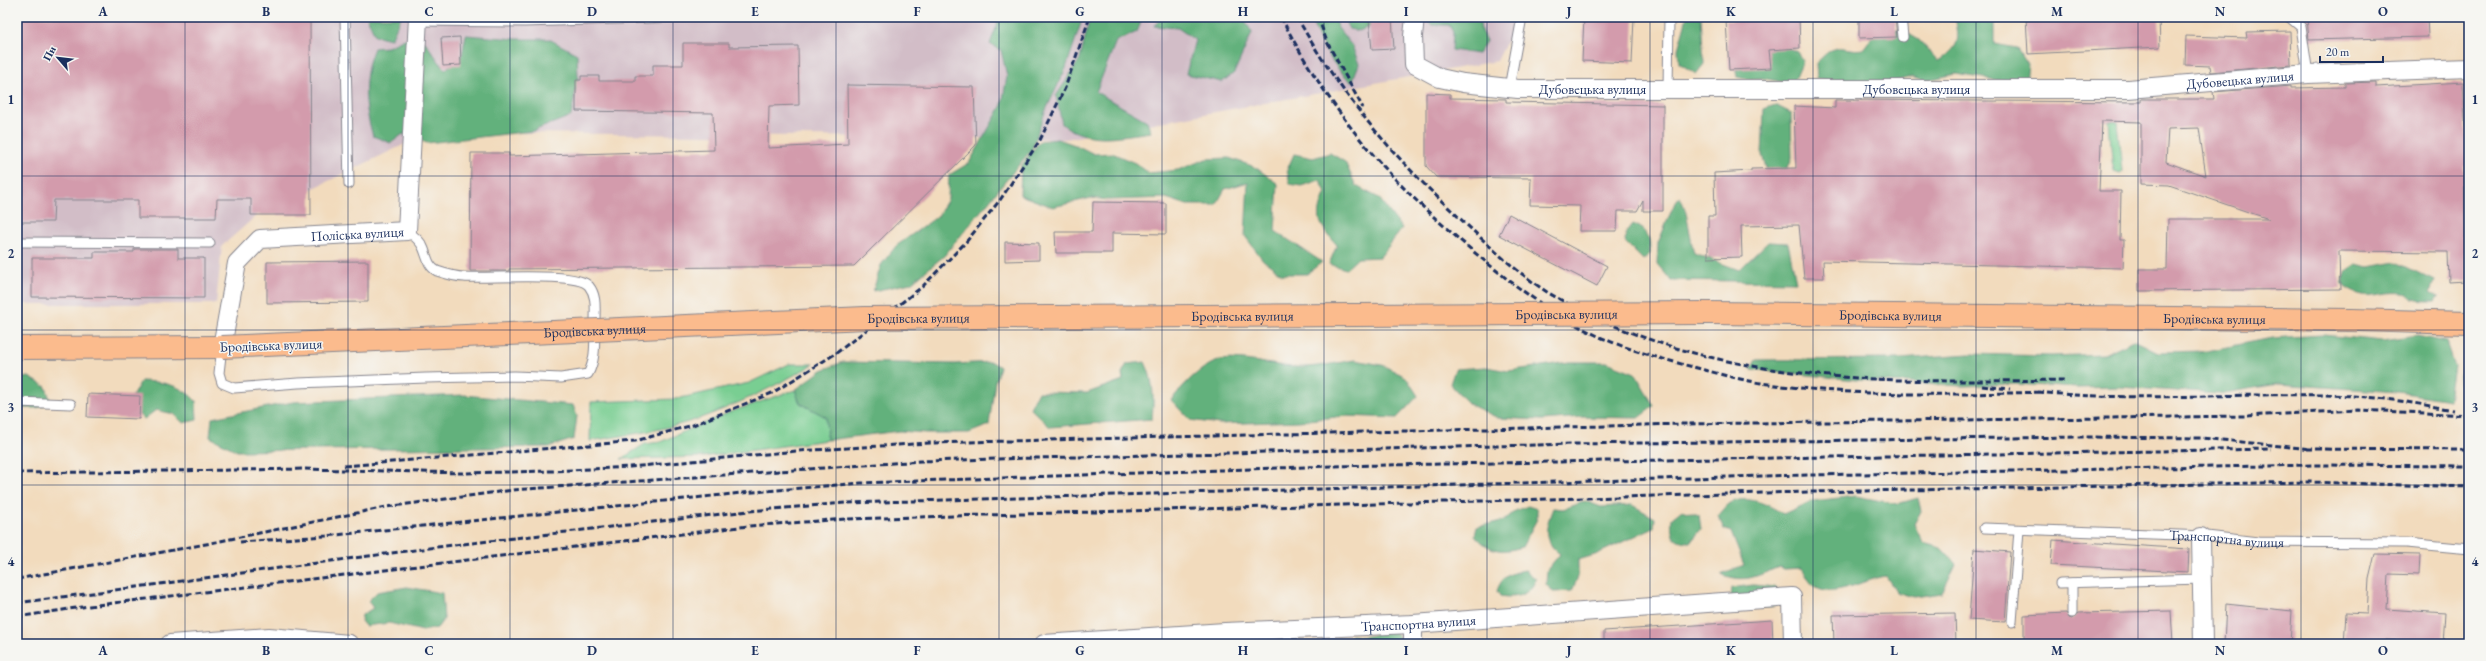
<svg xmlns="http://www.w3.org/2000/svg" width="2486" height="661" viewBox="0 0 2486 661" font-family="'EB Garamond',serif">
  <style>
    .industrial { fill: #d2bdc7 }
    .green { fill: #79ce92; stroke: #4a7e78 }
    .forest { fill: #62b17c; stroke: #3e706d }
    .building { fill: #d39bac; fill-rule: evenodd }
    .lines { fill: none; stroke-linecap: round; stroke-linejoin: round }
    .lane-casing { stroke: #86858e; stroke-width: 11 }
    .street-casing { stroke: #86858e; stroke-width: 20 }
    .primary-casing { stroke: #86858e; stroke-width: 24 }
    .lane { stroke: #fff; stroke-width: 9 }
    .street { stroke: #fff; stroke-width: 18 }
    .primary { stroke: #fbbb8d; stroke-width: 22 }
    .rail { stroke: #1b2f5e; stroke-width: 3; stroke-dasharray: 6 3; stroke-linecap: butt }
    .primary-bridge-casing { stroke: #86858e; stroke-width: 24; stroke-linecap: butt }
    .primary-bridge { stroke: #fbbb8d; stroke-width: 22 }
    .grid { fill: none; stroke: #1b2f5e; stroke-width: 1; stroke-opacity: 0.55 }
    .labels { text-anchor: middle; stroke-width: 3; stroke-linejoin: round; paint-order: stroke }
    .street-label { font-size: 14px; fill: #1b2f5e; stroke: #f6f6f2 }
    .neatline { fill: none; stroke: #1b2f5e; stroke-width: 1.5 }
    .grid-label { font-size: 13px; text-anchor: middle; font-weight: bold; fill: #1b2f5e }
  </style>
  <rect width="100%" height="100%" fill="#f6f6f2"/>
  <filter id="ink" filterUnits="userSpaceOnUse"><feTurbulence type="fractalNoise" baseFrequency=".025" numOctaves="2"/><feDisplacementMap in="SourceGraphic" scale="8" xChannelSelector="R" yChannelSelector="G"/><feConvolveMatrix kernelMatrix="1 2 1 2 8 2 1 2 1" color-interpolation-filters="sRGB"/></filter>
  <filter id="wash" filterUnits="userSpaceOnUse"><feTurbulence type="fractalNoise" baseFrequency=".012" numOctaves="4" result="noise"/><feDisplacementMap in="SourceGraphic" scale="16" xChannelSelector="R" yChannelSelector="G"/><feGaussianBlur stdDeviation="0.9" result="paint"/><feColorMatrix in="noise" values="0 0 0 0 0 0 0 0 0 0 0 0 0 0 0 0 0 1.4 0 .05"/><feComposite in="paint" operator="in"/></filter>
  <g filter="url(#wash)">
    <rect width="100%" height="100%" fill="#f2dbbd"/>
    <path class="industrial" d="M17,17H1519L1497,61L1066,139L430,132L256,216L222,246L216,304H17Z"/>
    <path class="green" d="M2109,121L2117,122L2122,171L2120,174L2113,172Z
      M789,364H814C776,386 737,405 695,420C661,431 625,435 590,441L591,402L676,399L749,383Z
      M795,390L800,403L826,417L827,440L703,457L621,459L645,444L660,442L730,412Z"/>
    <path class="forest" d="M367,17H401L391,39L375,35Z
      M1000,17H1083L1066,68L1045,112L1032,149L944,256L911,283L873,291L881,265L896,246L938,216L948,199L949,175L969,163L1002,105L1007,76L1001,50L990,44Z
      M1090,17H1143L1137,32L1116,41L1096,92L1147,121L1151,132C1120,136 1088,144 1062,124L1056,96L1080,59Z
      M1162,17H1243L1252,33L1234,73L1222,82L1186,74L1195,40L1178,28L1154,26Z
      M1310,17H1333L1338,28L1352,46L1359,64L1352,82C1332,67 1319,40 1310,17Z
      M1353,17H1392L1359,31L1349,29L1346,23Z
      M1420,17H1479L1481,31L1486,41L1478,54L1452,50L1453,32L1449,25H1432Z
      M1687,17H1701L1704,64L1696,74L1679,63L1678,49Z
      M1740,17H1790L1784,28L1783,45L1797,52L1803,61L1793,84L1762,78L1747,79L1737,77C1734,60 1731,32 1740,17Z
      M1955,17H1994V44L2017,48L2028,65L2026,81L1997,80L1955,74L1923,81L1911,77L1884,84L1841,82L1817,78L1816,63C1822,58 1829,49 1837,48C1845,47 1852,51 1863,49L1873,36L1900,29L1919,40L1938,61C1960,47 1960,41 1955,17Z
      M466,35L516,39H549L577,54L578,77L571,116L533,131L427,143L403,134L391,143L373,136C364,107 362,76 374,48L388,47L405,39L425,42L445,70L462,55Z
      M1775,105L1791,113L1792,158L1785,174L1770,179L1762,155L1764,109Z
      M1058,139L1078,146L1094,154L1112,153L1135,163L1149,173L1178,170L1206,159L1229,158L1255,167L1278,184L1275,231L1322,262L1307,274H1282L1263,260L1245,236L1248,182L1225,189L1216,205H1187L1166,198L1109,200L1091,198L1053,207L1020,195L1021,166L1040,141Z
      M1330,153L1345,162L1356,186L1379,198L1402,229L1380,257L1358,258L1346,269L1329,264L1337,245C1319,224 1314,220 1326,192L1320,180L1301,186L1290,184L1287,170L1294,154L1313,158Z
      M1680,197C1689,214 1689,235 1694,253L1739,270L1768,242L1788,243L1796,282L1671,280L1657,264L1658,243L1676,200Z
      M1633,224C1649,230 1650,238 1650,254L1643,260L1625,242L1626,233Z
      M2396,262L2435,281L2431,292L2438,296L2435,301C2428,301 2420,301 2413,299C2409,298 2408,293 2403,293C2376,290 2368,305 2341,284L2347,270L2356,264L2369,267Z
      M2324,335L2383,341L2418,336L2446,342L2454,366L2449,400L2398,392L2278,384L2218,394L2121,387L2077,388L2015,384L1963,386L1856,380L1751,369L1756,360L1900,359L1969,354L2052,356L2104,354L2134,340L2158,352L2207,351L2272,338Z
      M2469,351V396L2461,393L2460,375Z
      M1355,360L1382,365L1406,377L1418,396L1397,418L1346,416L1299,421L1219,424L1190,420L1171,400C1184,385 1198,368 1218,361C1234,355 1275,366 1294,367C1315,368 1335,363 1355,360Z
      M843,362L955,364L992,362L1000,367L995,381L989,425L969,433H926L899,431L827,440L826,417L800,403L795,390L822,370Z
      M1145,362C1154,381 1154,398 1152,419L1050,427L1030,408L1038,392L1087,393L1123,380L1122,373L1127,364Z
      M1569,362H1607L1635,373L1654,406L1638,418L1583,417L1542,420L1498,418L1469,404L1450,384L1455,369L1486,367L1508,371Z
      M29,377L46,387L51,403L37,408H17V379Z
      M141,381C163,382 180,384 196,401L197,420L183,423L174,414L156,410L144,419L133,409V395Z
      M464,395L573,405L577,416L574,439L549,447L237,451L210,437L212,418L293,402Z
      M1856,496L1897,504L1918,498L1921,511L1914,524L1923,543L1941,548L1956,564L1942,593L1914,597L1896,592L1886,576C1865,578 1832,601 1812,584C1808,580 1805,572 1802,568L1784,569L1779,567C1756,576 1746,584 1721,574L1744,565L1731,532L1724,529L1718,516C1722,512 1725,507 1729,504C1745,493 1770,505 1783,514L1813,501Z
      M1585,501L1601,507L1632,505L1655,518L1654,527L1595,555L1578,560V577L1572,591L1553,592L1546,584L1547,570L1560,554C1542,540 1545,528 1553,508L1563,509Z
      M1528,506L1537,509V519L1522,547C1502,553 1489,552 1475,535L1477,527L1505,520L1515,511Z
      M1682,510L1699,515L1701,529L1691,542C1673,542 1670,535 1672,518Z
      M1525,570L1536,579C1530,595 1516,599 1500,596L1497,591C1502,576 1510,573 1525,570Z
      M1753,585L1775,587L1783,598L1774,607L1753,608L1730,597L1731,588Z
      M407,587L442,593L444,619L437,628L423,631L389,623L365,626L361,621L362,615L373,608L368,601L377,592Z
      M1394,630L1403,644H1347L1351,635L1363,637Z"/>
    <g id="blocks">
      <path class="building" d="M17,17H310L311,215H251V199H217L216,218H138V200H54L53,222H17Z
        M1392,17L1394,49L1372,50L1369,19Z
        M1584,17H1634L1632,63L1582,61Z
        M1799,17L1800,48L1769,50L1771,68L1729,70L1726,21Z
        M1859,17H1895L1897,37L1859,38Z
        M2026,17H2159L2160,47L2028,54Z
        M2307,17H2427L2428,37L2309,40Z
        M2290,31L2291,65L2211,72L2210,66L2185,65L2186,36L2247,38L2246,32Z
        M460,37L461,65L443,66L441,38Z
        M683,43H729V47L798,46L799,105L769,106L768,148L848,144L847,85L974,87L976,145L854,266L509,269V271H470L471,153H509V156L714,150L713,113L576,111V80H581V76H599V81H635V76H653V65H683Z
        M2376,82V87L2463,82L2466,141H2469V166H2464L2466,281L2449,282L2448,252L2339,251L2340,289L2139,291V269H2167L2168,219H2269L2169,185L2141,184V122L2102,121L2099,191H2121L2120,240H2124L2123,268L1823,261L1824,278H1804L1799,225L1741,226L1742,257L1708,258V216H1715L1714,173L1751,171V169L1796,168L1794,106L1835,108V100L2141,102V99H2214L2213,92L2291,86V88L2345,87V83ZM2199,128L2206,176L2166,162L2168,129Z
        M1426,93L1450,94V98L1506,99V102L1663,105V211H1643V200L1637,211H1618L1617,231H1579L1580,206L1530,205L1531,178L1436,177L1426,166Z
        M1093,202L1166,203V234L1112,233V253H1056L1055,232H1092Z
        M1509,214L1607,266L1597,286L1499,235Z
        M1005,242L1039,243V260L1005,261Z
        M134,249H178V258H204V298L32,297V258H94V252H134Z
        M368,261V302L267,303V262Z
        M88,394L140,396L139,419L87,417Z
        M2053,540L2189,549L2188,572L2051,565Z
        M1974,549L2010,552L2005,622L1969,620Z
        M2375,554L2420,555L2419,575L2389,574L2387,609L2445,613L2443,644L2386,640L2385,644H2344L2346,613L2367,614L2369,579Z
        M2226,604L2292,611L2290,644H2224Z
        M2171,611L2173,644H2024V615L2066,613L2069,618L2072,619L2078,613Z
        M1955,613L1956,644H1834L1833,615Z
        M1772,620L1773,644H1604V631Z"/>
    </g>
  </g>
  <g filter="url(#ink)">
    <use href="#blocks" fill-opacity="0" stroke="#86858e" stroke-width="1"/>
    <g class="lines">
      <defs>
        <g id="lane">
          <path d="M345,17L349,184"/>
          <path d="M1901,17L1903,37"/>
          <path d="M2289,17L2301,27L2308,74"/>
          <path d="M418,21L525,22L684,17"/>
          <path d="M1509,88L1522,17"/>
          <path d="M1668,89L1669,17"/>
          <path d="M17,242L210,243"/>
          <path d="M222,347L219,373L222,383L234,388L298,383L426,378L515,376L561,378L588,374C597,357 594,339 595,321C595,308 597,296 589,286C577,271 487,279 464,277C455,277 446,274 437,271C427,266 427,254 422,245C418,239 413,235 407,231"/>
          <path d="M17,402L71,404"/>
          <path id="s1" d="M1984,528L2207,536L2258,542L2407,543L2469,549"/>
          <path d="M2060,583L2202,579"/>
          <path d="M2072,613V583"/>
          <path d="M2012,622L2019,530"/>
        </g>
        <g id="street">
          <path id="s2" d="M1415,17L1413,36L1414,64L1440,78L1463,83L1518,89H2128L2308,74L2469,68"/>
          <path id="s3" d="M222,347L237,263L260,239L407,231L418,17"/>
          <path d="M2201,537L2203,644"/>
          <path d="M170,644L269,637L349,644"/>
          <path id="s4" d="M1044,644L1225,632L1413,624L1792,597L1793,644"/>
          <path d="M1413,644V624"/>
        </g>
        <path id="primary" d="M2351,320L2469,323
          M17,348L222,347"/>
      </defs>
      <use href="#lane" class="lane-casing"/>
      <use href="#street" class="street-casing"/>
      <use href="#primary" class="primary-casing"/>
      <use href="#lane" class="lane"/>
      <use href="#street" class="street"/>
      <use href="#primary" class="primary"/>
      <path class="rail" d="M1281,17C1326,104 1379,170 1453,234C1498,273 1544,311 1598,336C1626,349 1656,357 1685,365C1710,371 1735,379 1761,383C1854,397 1950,395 2044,392
        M1297,17C1337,90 1390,153 1450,209C1481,238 1512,269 1547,292C1567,304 1588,313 1608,323C1753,387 1911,382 2066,380
        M1318,17L1327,42L1363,108
        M1982,386L2010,389
        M2038,392C2143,403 2248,391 2353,396C2387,398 2420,404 2453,410
        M2307,449L2469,450
        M344,466L635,441L693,425L772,393L835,354L922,287L966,242L1000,200L1040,140L1065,88L1090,17
        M17,473L305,469L462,473L552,471L630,467L797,451L930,443L1684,424L2246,416L2358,410L2469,415
        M240,542L326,536L742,493L861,483L1332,466L2271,449
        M17,579L206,544L386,507L513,490L921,461L1572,444L2082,437L2202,438L2311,449
        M17,603L437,547L748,511L846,503L1761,476L2315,465L2469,466
        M17,617L89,606L748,526L846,519L1762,493L2309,482L2469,487"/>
      <defs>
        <g id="primary-bridge">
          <path id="s5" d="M222,347L865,318L1707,313L2351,320"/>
        </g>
      </defs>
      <use href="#primary-bridge" class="primary-bridge-casing"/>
      <use href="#primary-bridge" class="primary-bridge"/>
    </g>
  </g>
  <path class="grid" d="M185,17V644M348,17V644M510,17V644M673,17V644M836,17V644M999,17V644M1162,17V644M1324,17V644M1487,17V644M1650,17V644M1813,17V644M1976,17V644M2138,17V644M2301,17V644M17,176H2469M17,330H2469M17,485H2469"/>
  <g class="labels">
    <g class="street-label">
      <text dy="5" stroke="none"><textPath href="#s2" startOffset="878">Дубовецька вулиця</textPath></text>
      <text dy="5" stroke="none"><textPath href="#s2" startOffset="230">Дубовецька вулиця</textPath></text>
      <text dy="5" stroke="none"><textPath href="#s2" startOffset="554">Дубовецька вулиця</textPath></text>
      <text dy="5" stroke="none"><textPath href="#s3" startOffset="216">Поліська вулиця</textPath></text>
      <text dy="5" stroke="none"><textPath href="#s5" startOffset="1345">Бродівська вулиця</textPath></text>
      <text dy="5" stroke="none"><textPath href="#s5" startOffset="1021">Бродівська вулиця</textPath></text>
      <text dy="5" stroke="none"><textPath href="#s5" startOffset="1669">Бродівська вулиця</textPath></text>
      <text dy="5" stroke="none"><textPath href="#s5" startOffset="697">Бродівська вулиця</textPath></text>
      <text dy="5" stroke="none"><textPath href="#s5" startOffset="1993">Бродівська вулиця</textPath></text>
      <text dy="5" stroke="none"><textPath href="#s5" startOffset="373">Бродівська вулиця</textPath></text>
      <text transform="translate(271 345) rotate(-2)" y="5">Бродівська вулиця</text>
      <text dy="5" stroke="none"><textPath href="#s1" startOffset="243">Транспортна вулиця</textPath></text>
      <text dy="5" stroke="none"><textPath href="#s4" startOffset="375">Транспортна вулиця</textPath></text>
    </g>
  </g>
  <rect width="2486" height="661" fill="none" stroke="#f6f6f2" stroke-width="44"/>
  <g transform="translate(58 58) rotate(298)" stroke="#f6f6f2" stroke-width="3" paint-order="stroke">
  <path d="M0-3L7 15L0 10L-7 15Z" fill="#1b2f5e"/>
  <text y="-6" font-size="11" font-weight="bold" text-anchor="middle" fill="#1b2f5e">Пн</text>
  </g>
  <path d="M2320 56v6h63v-6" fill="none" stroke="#1b2f5e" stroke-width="2"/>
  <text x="2326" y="56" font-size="12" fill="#1b2f5e" stroke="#f6f6f2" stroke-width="3" paint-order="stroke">20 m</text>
  <rect x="22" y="22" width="2442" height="617" class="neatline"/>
  <g class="grid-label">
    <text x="103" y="16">A</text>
    <text x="266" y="16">B</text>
    <text x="429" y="16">C</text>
    <text x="592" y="16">D</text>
    <text x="755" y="16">E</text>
    <text x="917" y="16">F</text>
    <text x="1080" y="16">G</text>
    <text x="1243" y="16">H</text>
    <text x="1406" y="16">I</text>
    <text x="1569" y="16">J</text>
    <text x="1731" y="16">K</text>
    <text x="1894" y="16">L</text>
    <text x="2057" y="16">M</text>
    <text x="2220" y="16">N</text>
    <text x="2383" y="16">O</text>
    <text x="11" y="104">1</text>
    <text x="2475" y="104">1</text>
    <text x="11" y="258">2</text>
    <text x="2475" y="258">2</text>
    <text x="11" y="412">3</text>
    <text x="2475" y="412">3</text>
    <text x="11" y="566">4</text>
    <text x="2475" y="566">4</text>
    <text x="103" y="655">A</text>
    <text x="266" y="655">B</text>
    <text x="429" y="655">C</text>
    <text x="592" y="655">D</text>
    <text x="755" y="655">E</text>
    <text x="917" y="655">F</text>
    <text x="1080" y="655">G</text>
    <text x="1243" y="655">H</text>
    <text x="1406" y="655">I</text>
    <text x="1569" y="655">J</text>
    <text x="1731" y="655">K</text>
    <text x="1894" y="655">L</text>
    <text x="2057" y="655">M</text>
    <text x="2220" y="655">N</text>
    <text x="2383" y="655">O</text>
  </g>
</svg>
